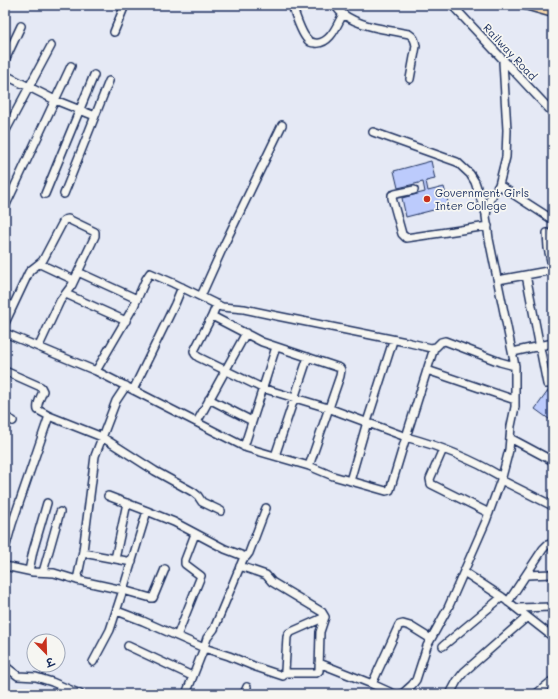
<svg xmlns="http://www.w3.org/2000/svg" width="558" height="699" viewBox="0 0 558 699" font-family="Mali,'Playpen Sans Deva',sans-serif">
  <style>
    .building { fill: #bccbfc; stroke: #1b2f5e }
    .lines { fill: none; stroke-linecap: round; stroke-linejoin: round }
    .minor-casing { stroke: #1b2f5e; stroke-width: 10 }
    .major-casing { stroke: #1b2f5e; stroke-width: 11 }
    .minor { stroke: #f6f6f2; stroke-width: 7 }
    .major { stroke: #fddcac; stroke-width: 8 }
    .poi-dot { fill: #c8321e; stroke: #f6f6f2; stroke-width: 1.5 }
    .labels { text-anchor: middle; stroke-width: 3.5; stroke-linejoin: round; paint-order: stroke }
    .street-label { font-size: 11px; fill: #1b2f5e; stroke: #f6f6f2 }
    .poi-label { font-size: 11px; fill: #1b2f5e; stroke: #f6f6f2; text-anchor: start }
  </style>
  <rect width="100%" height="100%" fill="#e5e9f5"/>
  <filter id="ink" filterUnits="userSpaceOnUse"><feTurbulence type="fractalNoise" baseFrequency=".025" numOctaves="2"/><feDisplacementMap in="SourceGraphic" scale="8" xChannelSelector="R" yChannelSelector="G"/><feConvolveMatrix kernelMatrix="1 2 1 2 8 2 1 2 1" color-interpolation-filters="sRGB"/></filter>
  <g filter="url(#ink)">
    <path class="building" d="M431,161L435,179L426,181L428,191L444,187L449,206L406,217L402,198L425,192L423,182L398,188L394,171Z
      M553,384V422L535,409Z"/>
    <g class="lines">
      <defs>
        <path id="minor" d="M292,5C295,14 301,33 307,39C309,42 311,43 315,43C330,45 337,25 343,14
          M335,5C337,8 340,12 343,14C360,27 389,30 409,34C414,37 415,40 416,46L410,79
          M452,5L553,113
          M114,32L125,5
          M5,60L21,26
          M5,75L55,100L95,116
          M5,132L51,46
          M373,132L457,162L470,174L475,182L486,214
          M499,185L550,218
          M414,190L395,194L392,195V198L402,234L406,238L488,226
          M45,194L94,75
          M64,194L109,81
          M5,207L71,66
          M547,233L548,248L553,270
          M40,264L74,280
          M78,272L137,299
          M526,275L547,384
          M498,280L553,270
          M66,294L126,321
          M201,296L224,245L282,125
          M217,304L212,316L262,342L340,368L341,370L340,376L309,466
          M212,316L194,351L195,354L198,357L262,388L328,408L406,437L434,348
          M5,323L29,272C33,267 39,265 43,260L64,220L68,219L95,232V236L72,285L60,301L39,346
          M5,333L96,371
          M513,352L553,343
          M427,370L515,400
          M5,371L41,387L43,391C41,397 36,404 38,410L49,416L12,524L5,549
          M133,390L175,304L182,287
          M209,399L252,421
          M49,416L102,437L155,471L193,492L198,496L202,502L221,511
          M5,417L13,421
          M197,422L246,333
          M510,438L553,461
          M244,447L276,347
          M443,449L430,479L431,484L489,513
          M275,456L308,357
          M502,477C473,460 440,446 406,437L390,490L386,491L333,476L309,466L247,448L96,371L134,306L146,279L150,273L173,283L222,307L244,309L277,316L406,342L431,348L436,347L441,342L445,341L500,362L515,366
          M501,480L553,506
          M350,481L367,422L392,344
          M108,496L147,511
          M83,553L132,562
          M115,559L127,503
          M5,566L33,572L54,573L77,580
          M240,566L266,575L272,582L322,612L325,617L320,632L319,671L316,673H285
          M165,569L153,598H151L123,590L147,511L174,522L225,549L246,557L249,553L266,508
          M29,571L33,551L47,503
          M43,572L60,512
          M464,572L502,597L553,637
          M527,575L553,574
          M508,602L543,549L547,545L553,543
          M516,608L553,607
          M117,611L143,621L204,648L207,638L214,629L244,557
          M177,636L201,576L185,564V560L195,534
          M128,646L192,676
          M443,646L502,597
          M93,662L110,630L123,590L77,580L83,551L95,456L116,401L126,386
          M319,663L372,684
          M5,666L18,676L36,677L52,682L80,694
          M186,694L204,648L229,656L256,667L283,676L285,671L287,637L289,633L325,617
          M244,694L247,687
          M394,694L372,684L399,625L403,624L410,626L431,639
          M402,694L412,685L416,680L427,646L448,608L486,521L502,477L509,450L511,426L515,407V366L489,239L486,216L487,209L490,199L499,185L506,157L507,130L503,62
          M450,694L457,681L464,672L527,617
          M536,694L553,680"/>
        <path id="major" d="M525,5L553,13"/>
      </defs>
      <use href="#minor" class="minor-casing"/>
      <use href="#major" class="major-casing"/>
      <use href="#minor" class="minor"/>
      <use href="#major" class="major"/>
    </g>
  </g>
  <circle class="poi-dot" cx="427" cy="199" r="4"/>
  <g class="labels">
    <g class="street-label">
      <text transform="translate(510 52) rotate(47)" y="4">Railway Road</text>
    </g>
    <g class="poi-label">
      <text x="435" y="197">Government Girls<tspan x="435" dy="13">Inter College</tspan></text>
    </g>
  </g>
  <rect width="558" height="699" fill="none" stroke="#f6f6f2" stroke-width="20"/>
  <rect x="10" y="10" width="538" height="679" fill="none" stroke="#1b2f5e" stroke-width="1.5" filter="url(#ink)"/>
  <g transform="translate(46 653) rotate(157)"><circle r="19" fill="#f6f6f2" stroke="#9ea6b7"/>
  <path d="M0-3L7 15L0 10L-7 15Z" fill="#c8321e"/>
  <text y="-6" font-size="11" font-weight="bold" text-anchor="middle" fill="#1b2f5e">उ</text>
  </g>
</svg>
